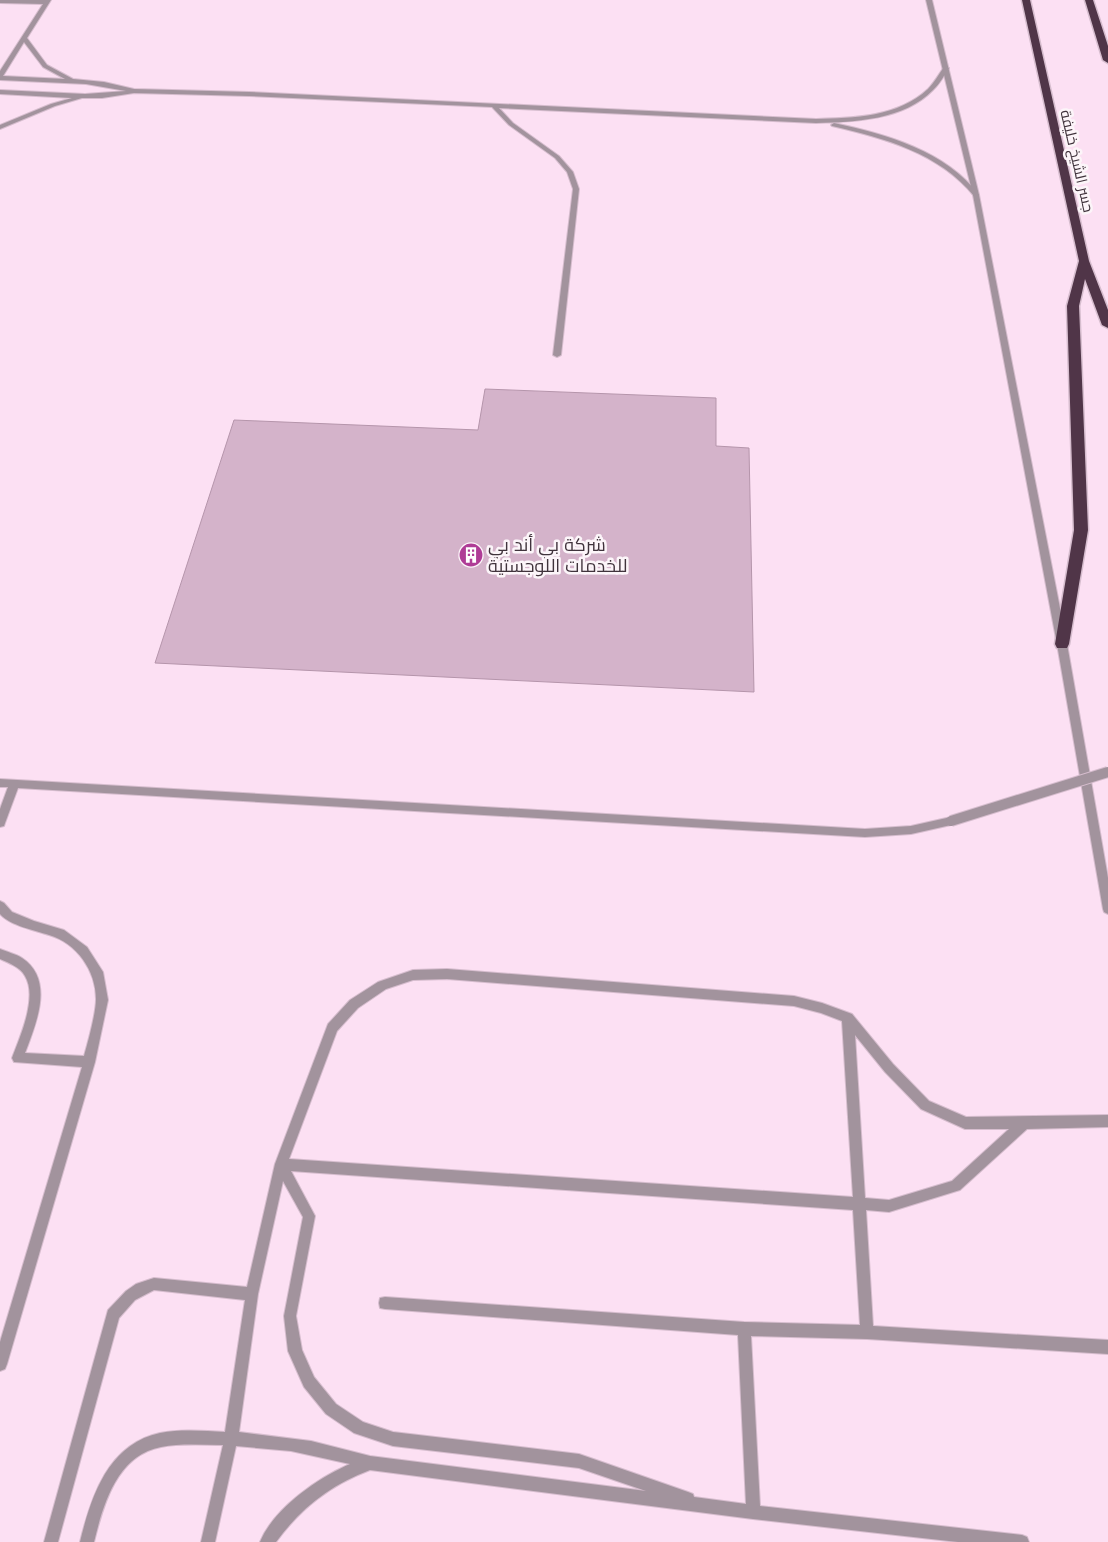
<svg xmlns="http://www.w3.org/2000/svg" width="1108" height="1542" viewBox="0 0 1108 1542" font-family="'Libre Baskerville',Cairo,serif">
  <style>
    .building { fill: #d4b3ca; stroke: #b595ab }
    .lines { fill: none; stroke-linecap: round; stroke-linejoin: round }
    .lane-casing { stroke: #d6bdce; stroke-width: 2 }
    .street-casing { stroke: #d6bdce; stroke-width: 2 }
    .highway-casing { stroke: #d6bdce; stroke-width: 3 }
    .lane { fill: #a2939d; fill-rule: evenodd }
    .street { fill: #a2939d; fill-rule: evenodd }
    .highway { fill: #503548; fill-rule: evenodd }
    .lane-bridge-casing { stroke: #d6bdce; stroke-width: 12; stroke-linecap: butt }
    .lane-bridge { stroke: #a2939d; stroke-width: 10 }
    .labels { text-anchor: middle; stroke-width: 5; stroke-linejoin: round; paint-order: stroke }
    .far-street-label { font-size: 15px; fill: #40333c; stroke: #fcf5f9 }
    .poi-label { font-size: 18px; fill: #40333c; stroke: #fcf5f9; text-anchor: start }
  </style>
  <rect width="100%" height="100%" fill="#fce0f3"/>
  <path class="building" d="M485,389L716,398V446L749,448L754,692L155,663L234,420L478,430Z"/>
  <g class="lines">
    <defs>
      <path id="lane" d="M0,0H51L27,38L47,65L73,79L104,82L134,89L249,92L816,119C854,118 898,117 928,89C934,83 939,74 944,67L949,68C944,75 940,84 933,90C904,120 855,122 816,123L499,108L513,123L559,156L573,172L579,189L561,355L557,357L553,355L573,189L567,172L555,158L509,125L492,107L249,96L134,93L102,98H82L55,106L0,129V125L51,104L72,98L0,94V90L85,94L126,91L86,84L0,80V71L43,4L0,3ZM24,42L43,67L65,79L3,76Z
        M834,123C886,134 946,151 979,195L974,196C939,153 884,138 832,126L831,125Z
        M0,779L865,829L911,826L951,817L955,818L956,821L955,824L951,825L911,834L865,837L18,788L5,823L4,826L0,827V809L8,787H0Z
        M0,901L4,903L12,912L34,921L64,930L87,947L103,972L108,1000L95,1062L7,1364L5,1369L0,1371V1342L82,1067L14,1062L12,1058C20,1037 38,997 25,976C20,967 9,963 0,959V949C7,952 16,954 22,958C55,980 36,1024 25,1053L84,1056C88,1042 96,1013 96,999C96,971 77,943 49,935C34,930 11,926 0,914Z
        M447,969L794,996L822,1003L852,1014L893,1064L929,1101L966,1117L1108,1115V1127L1027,1129L960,1190L889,1212L866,1210L873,1326L1108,1340V1354L867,1339L751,1336L760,1506L1022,1535L1027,1537L1029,1542H958L753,1519L370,1470C330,1485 301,1508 276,1542H260C274,1508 318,1478 350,1464L291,1451L236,1446L215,1542H201L223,1445C202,1445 181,1443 161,1447C117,1455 103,1505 94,1542H80C91,1497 108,1444 160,1433C181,1429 204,1431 225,1432L245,1300L154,1290L135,1300L119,1318L58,1542H44L108,1310L126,1291L136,1284L154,1278L247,1287L275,1164L328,1024L350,1000L378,982L413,970ZM447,979L794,1006L821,1013L842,1021L853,1197L289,1159L337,1031L358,1008L386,989L413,980ZM855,1035L885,1072L921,1109L965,1129H1009L952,1181L889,1200L865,1198ZM291,1171L853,1210L860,1325L744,1322L385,1297L380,1298L379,1303L380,1308L385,1309L738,1335L746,1504L694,1497L693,1494L688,1492L579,1454L393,1432L363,1422L336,1404L314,1377L302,1350L296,1316L315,1216ZM283,1181L303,1217L284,1316L288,1351L304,1387L326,1414L354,1433L393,1446L579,1468L646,1491L370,1456L311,1441L239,1432L258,1294Z"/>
      <path id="street" d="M926,0H932L979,195L1067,644L1108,878V914L1104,912L1103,909L1057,644L973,195Z"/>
      <path id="highway" d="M1022,0H1030L1089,261L1108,310V328L1102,325L1085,279L1079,306L1088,530L1069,644L1067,648H1057L1055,644L1074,530L1067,306L1079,261Z
        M1085,0H1093L1108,46V63L1103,60Z"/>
    </defs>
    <use href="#lane" class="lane-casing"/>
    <use href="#street" class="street-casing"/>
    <use href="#highway" class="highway-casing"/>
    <use href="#lane" class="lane"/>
    <use href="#street" class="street"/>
    <use href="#highway" class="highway"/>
    <defs>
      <path id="lane-bridge" d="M951,821L1108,772"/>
    </defs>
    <use href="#lane-bridge" class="lane-bridge-casing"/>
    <use href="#lane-bridge" class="lane-bridge"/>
  </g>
  <defs>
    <symbol id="building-disc" viewBox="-11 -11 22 22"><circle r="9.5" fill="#af3c96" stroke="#fcf5f9"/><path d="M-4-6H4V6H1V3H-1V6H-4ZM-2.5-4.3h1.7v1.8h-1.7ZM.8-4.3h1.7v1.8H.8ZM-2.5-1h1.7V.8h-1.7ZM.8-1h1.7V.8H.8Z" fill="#fff"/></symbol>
  </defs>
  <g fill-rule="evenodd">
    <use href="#building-disc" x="457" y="541" width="28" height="28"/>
  </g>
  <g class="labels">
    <g class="far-street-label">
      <text transform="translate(1077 161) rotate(77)" y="5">جسر الشيخ خليفة</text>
    </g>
    <g class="poi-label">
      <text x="488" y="551">شركة بي أند بي<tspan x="488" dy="21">للخدمات اللوجستية</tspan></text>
    </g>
  </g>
</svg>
